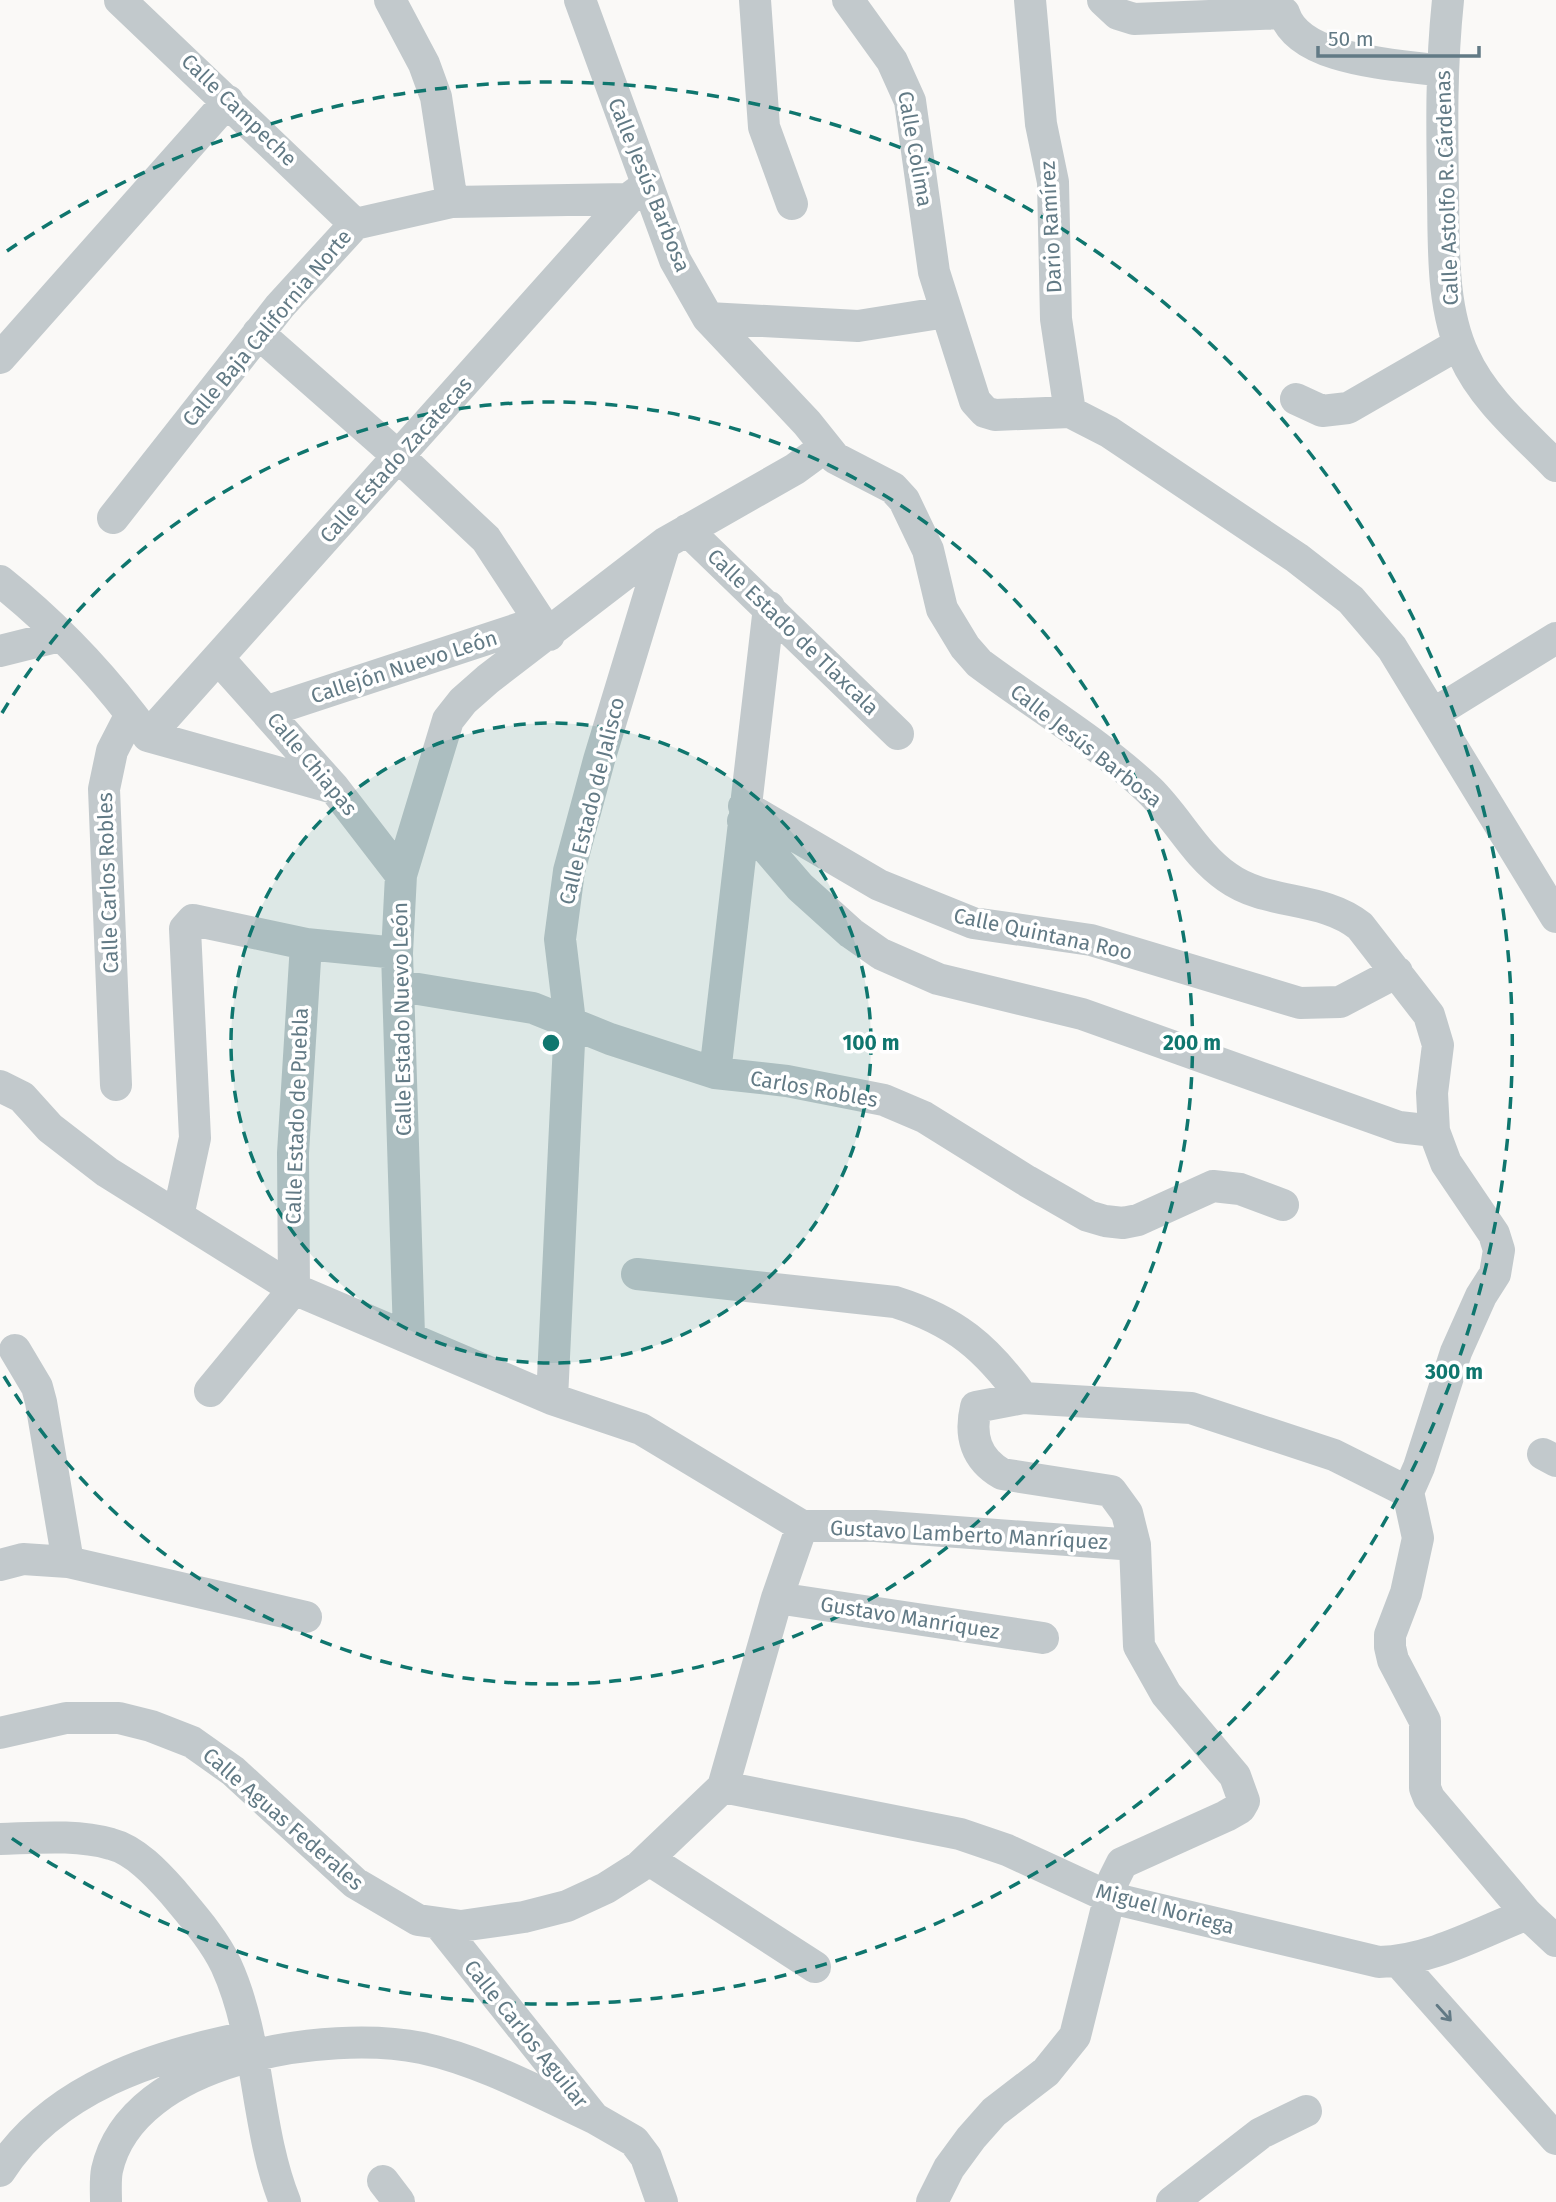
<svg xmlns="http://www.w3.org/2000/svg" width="1556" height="2202" viewBox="0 0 1556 2202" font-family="'Fira Sans',sans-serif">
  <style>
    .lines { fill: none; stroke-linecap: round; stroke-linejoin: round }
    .minor { stroke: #c2c9cc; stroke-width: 32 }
    .oneway { stroke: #627a85 }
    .ring { fill: none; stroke: #0f766e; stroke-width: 3.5; stroke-dasharray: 12 9 }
    .labels { text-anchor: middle; stroke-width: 7; stroke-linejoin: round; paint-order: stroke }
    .street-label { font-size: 21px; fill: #627a85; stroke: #fff }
    .centre { fill: #0f766e; stroke: #fff; stroke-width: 3.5 }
    .ring-label { font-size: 21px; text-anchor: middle; font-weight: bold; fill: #0f766e; stroke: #fff; stroke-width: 7; stroke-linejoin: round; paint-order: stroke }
  </style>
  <rect width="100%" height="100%" fill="#faf9f7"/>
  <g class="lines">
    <path class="minor" d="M120,0L355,224
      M390,0L424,64L436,97L452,202
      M580,0L675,260L708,318L807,423L835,458L893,488L904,500L928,550L942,609L965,647L979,663C1035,705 1098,742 1149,790C1177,817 1195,855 1227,877C1267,906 1321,895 1360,926L1429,1015L1438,1045L1432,1093L1434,1131L1446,1163L1494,1234L1499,1250L1495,1274L1481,1296L1456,1352L1419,1467L1408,1492L1418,1538L1406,1593L1390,1635V1647L1393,1660L1425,1721V1788L1429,1798L1527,1914L1556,1941
      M755,0L764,127L792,204
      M848,0L892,61L910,101L934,272L975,401L985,412L995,415L1070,412L1109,432L1297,558L1351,600L1392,648L1556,917
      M1030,0L1041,124L1053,182L1056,319L1070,412
      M1103,0L1118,14L1134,19L1284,13C1299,62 1397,64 1441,71
      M1448,0C1441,67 1442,126 1443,192C1444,245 1441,307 1464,356C1483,399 1524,433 1556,466
      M708,318L858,326L946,312
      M258,333L399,457L486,539L549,635
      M0,358L228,101
      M1296,399L1322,411L1348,408L1459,344
      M113,518L280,306L355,224L452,202L628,199
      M687,530L898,734
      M0,581C49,620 93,665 131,714
      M0,651L60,636
      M218,658L334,788L401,875
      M268,711L539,622
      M1433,714L1556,638
      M148,736L628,199L646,186
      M148,736L334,788
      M744,806L879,885L973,923L1091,940L1300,1003L1340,1002L1397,972
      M743,821L800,887L851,933L881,954L938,979L1082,1014L1399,1127L1434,1131
      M400,986L533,1008L610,1039L715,1073L787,1081L884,1100L924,1117L1027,1181L1088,1216L1105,1221L1123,1223L1138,1220L1213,1186L1240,1189L1283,1205
      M715,1073L769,607
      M116,1085L104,789L112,751L131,714L148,736
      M0,1086L22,1097L50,1128L107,1172L294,1289L552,1399L641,1429L802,1526L777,1598L723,1787L639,1867L606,1888L567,1906L524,1917L461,1926L418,1920L355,1883L233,1771L192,1742L151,1726L119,1718H66L0,1733
      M178,1216L195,1138L185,929L193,920L306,944L397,953
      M637,1274L895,1302C955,1321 986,1347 1023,1398
      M409,1335L397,953L401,875L448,720L463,701L488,679L665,543L795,469L825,447
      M15,1350L37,1387L41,1402L68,1562
      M210,1391L294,1289L293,1153L306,944
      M552,1399L570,1022L560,939L569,871L599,760L665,543
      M1543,1454L1556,1461
      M802,1526H875L1135,1545
      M0,1565L23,1559L68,1562L306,1617
      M777,1598L1043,1638
      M723,1787L960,1834L1007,1850L1111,1898L1379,1962C1430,1961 1481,1932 1527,1914
      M0,1839C36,1838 76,1834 111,1844C135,1850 157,1874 173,1892C192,1915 213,1938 226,1965C260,2039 255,2127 285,2202
      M648,1859L815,1967
      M440,1925L594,2118L634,2141L646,2157L662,2202
      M1398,1961L1556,2139
      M0,2171C53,2088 156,2055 248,2037
      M383,2181L399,2202
      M106,2202C106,2192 105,2180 107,2170C132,2057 329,2029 422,2048C482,2061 538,2092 594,2118
      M932,2202L949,2168L971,2138L994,2112L1046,2072L1075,2036L1114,1879L1122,1863L1226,1816L1240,1808L1244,1801L1235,1776L1166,1694L1139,1646L1135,1545L1127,1513L1111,1491L1002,1474C976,1459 969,1436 976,1407L1023,1398L1191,1408L1334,1455L1408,1492
      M1172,2202L1261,2133L1306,2111"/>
  </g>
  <defs><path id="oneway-shaft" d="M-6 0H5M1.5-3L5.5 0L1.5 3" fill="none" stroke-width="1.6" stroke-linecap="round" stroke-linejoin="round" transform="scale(1.75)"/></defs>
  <use class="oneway" href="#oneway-shaft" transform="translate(1444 2013) rotate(48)"/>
  <circle cx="551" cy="1043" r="320" fill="#0f766e" fill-opacity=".12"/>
  <g class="ring">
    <circle cx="551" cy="1043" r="320"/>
    <path d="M2 713A641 641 0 1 1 2 1373"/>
    <path d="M7 251A961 961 0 1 1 7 1835"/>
  </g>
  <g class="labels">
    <g class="street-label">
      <text transform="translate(239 110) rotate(44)" y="7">Calle Campeche</text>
      <text transform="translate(915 149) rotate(80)" y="7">Calle Colima</text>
      <text transform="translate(649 185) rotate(68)" y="7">Calle Jesús Barbosa</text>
      <text transform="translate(1447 188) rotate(-92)" y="7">Calle Astolfo R. Cárdenas</text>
      <text transform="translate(1051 227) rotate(-93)" y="7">Dario Ramírez</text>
      <text transform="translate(267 328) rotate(-50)" y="7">Calle Baja California Norte</text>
      <text transform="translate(396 460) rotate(-48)" y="7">Calle Estado Zacatecas</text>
      <text transform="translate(793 632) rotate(44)" y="7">Calle Estado de Tlaxcala</text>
      <text transform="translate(404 667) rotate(-18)" y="7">Callejón Nuevo León</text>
      <text transform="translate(1086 746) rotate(38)" y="7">Calle Jesús Barbosa</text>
      <text transform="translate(312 764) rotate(50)" y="7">Calle Chiapas</text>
      <text transform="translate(592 801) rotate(-76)" y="7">Calle Estado de Jalisco</text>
      <text transform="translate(108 883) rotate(-92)" y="7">Calle Carlos Robles</text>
      <text transform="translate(1043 934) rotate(12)" y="7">Calle Quintana Roo</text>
      <text transform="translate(402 1019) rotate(-91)" y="7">Calle Estado Nuevo León</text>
      <text transform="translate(814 1089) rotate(10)" y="7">Carlos Robles</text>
      <text transform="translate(297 1116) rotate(-88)" y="7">Calle Estado de Puebla</text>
      <text transform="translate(969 1535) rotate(3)" y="7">Gustavo Lamberto Manríquez</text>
      <text transform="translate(910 1618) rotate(9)" y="7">Gustavo Manríquez</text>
      <text transform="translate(283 1819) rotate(41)" y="7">Calle Aguas Federales</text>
      <text transform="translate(1165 1909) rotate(15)" y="7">Miguel Noriega</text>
      <text transform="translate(526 2034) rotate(51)" y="7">Calle Carlos Aguilar</text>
    </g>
  </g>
  <circle cx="551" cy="1043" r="10" class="centre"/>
  <g class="ring-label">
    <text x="871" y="1050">100 m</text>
    <text x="1192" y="1050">200 m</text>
    <text x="1454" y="1379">300 m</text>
  </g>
  <path d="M1318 46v10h161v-10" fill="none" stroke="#627a85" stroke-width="3.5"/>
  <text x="1328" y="46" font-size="21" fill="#627a85" stroke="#ffffff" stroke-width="5" paint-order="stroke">50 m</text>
</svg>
